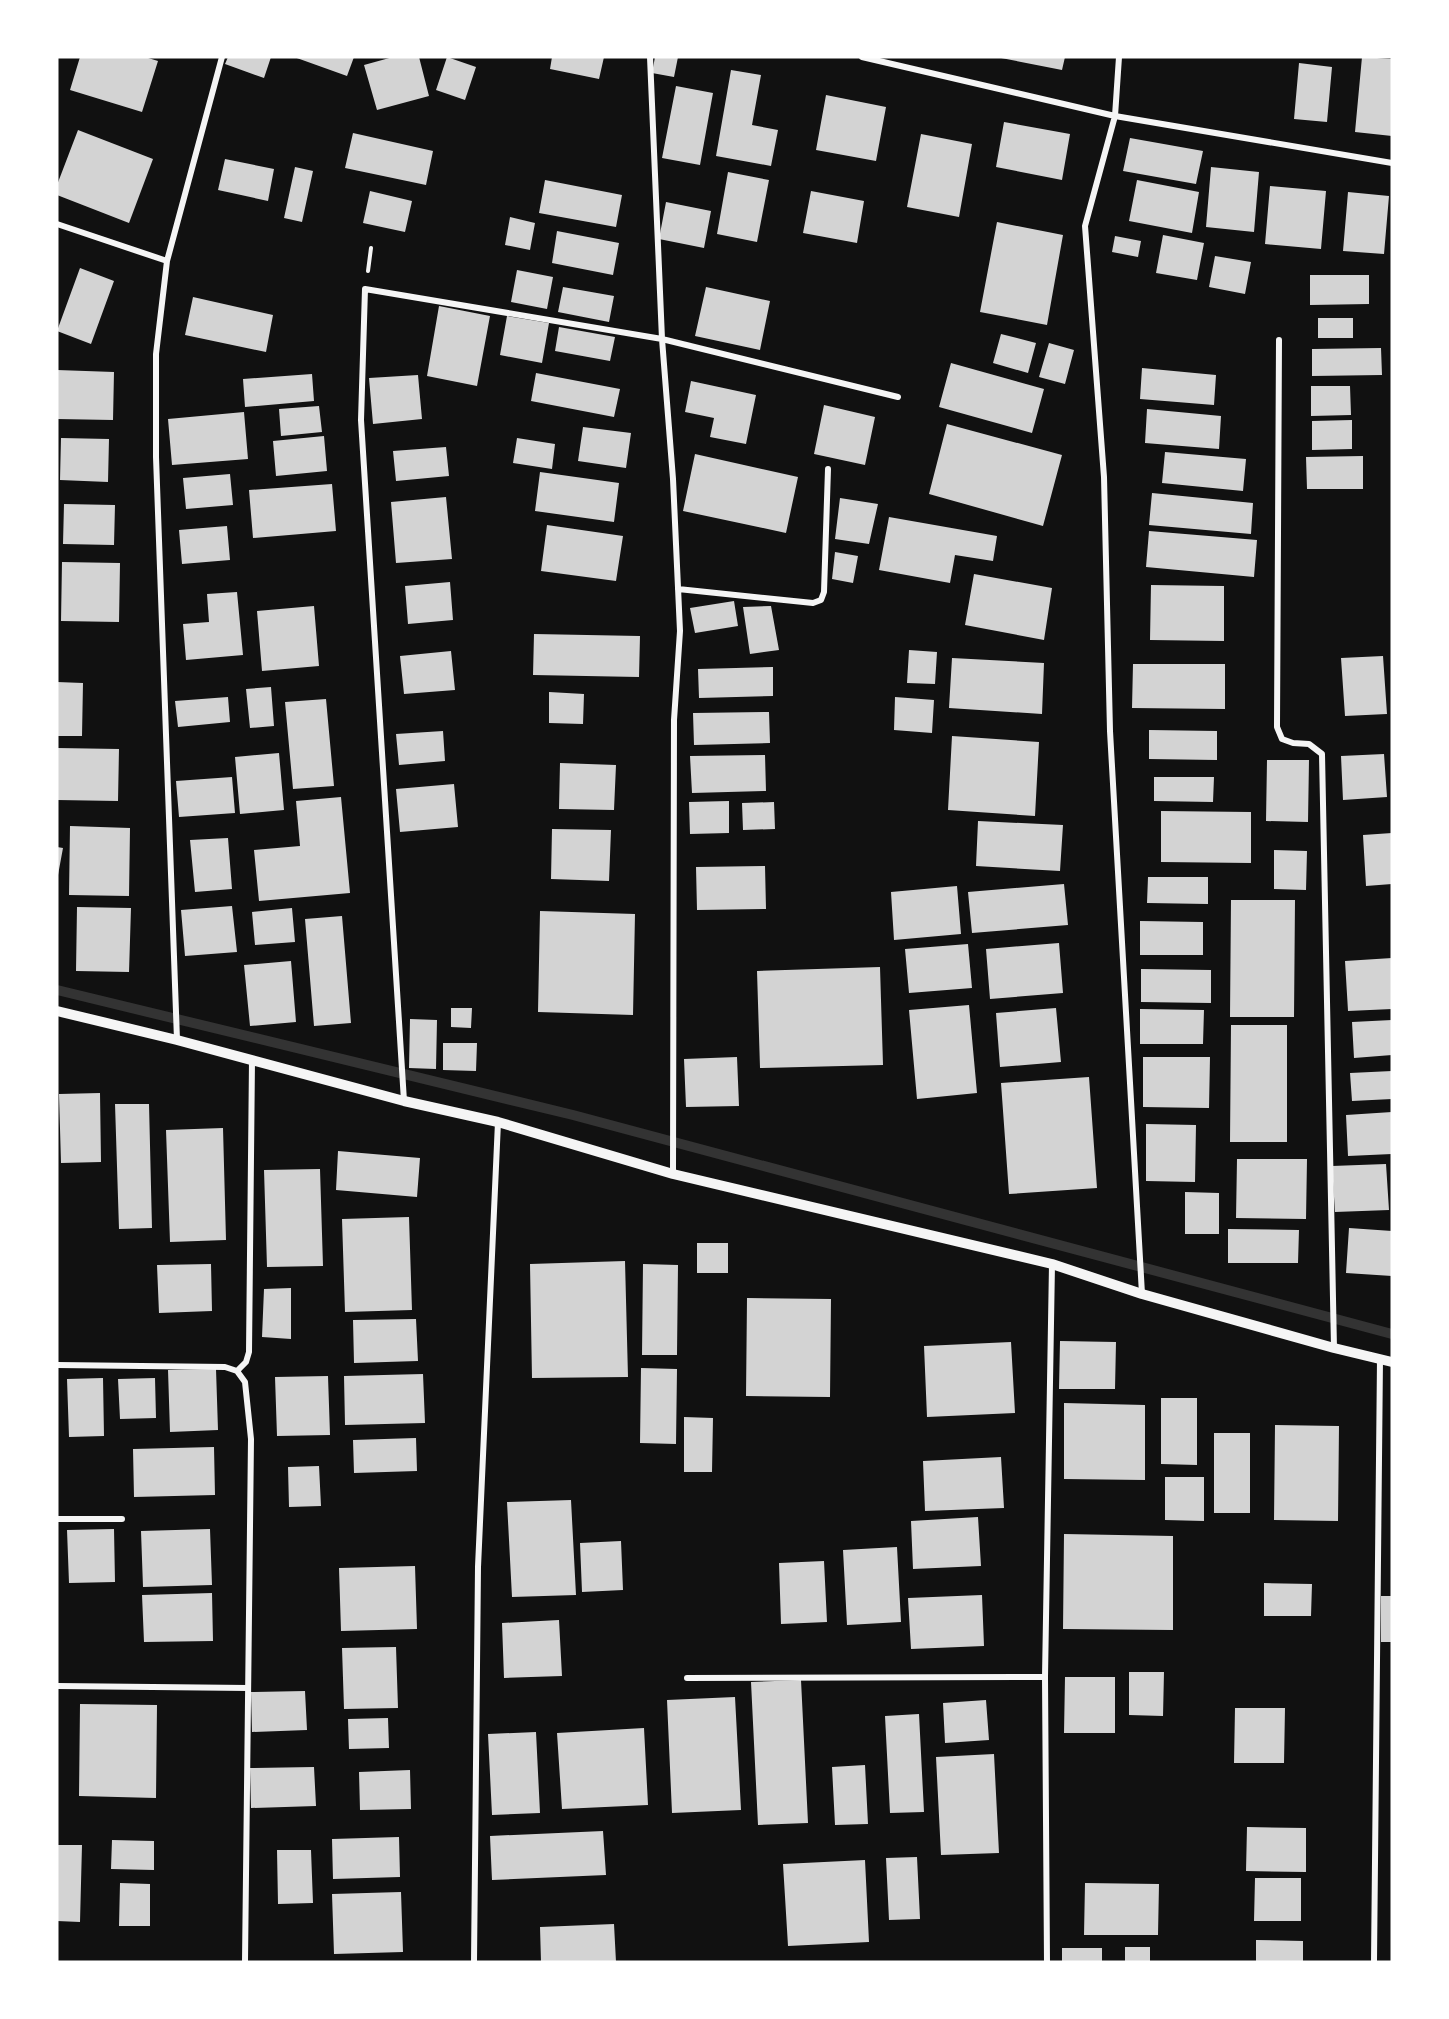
<svg xmlns="http://www.w3.org/2000/svg" width="1449" height="2019" viewBox="0 0 1449 2019" font-family="'Fira Sans Condensed',sans-serif">
  <style>
    .lines { fill: none; stroke-linecap: round; stroke-linejoin: round }
    .stream { stroke: #333; stroke-width: 10 }
    .building { fill: #d3d3d3 }
    .path { stroke: #f5f5f5; stroke-width: 4 }
    .minor { stroke: #f5f5f5; stroke-width: 6 }
    .tertiary { stroke: #f5f5f5; stroke-width: 10 }
  </style>
  <rect width="100%" height="100%" fill="#111"/>
  <g class="lines">
    <path class="stream" d="M57,990L573,1115L1392,1334"/>
  </g>
  <path class="building" d="M80,57H145L158,61L142,112L70,90Z
    M228,57H271L264,78L225,64Z
    M294,57H354L347,76Z
    M393,57H419L429,96L377,110L364,65Z
    M447,57L476,67L465,100L436,90Z
    M552,57H604L599,79L550,69Z
    M655,57H678L674,77L652,73Z
    M996,57H1065L1062,70Z
    M1362,57L1392,59V136L1355,132Z
    M1299,63L1332,67L1327,122L1294,119Z
    M731,70L761,75L752,125L778,130L771,166L716,156Z
    M676,86L713,93L700,165L662,158Z
    M826,95L886,107L876,161L816,150Z
    M1004,122L1070,134L1062,180L996,167Z
    M78,130L153,159L129,223L57,195V185Z
    M353,133L433,151L426,185L345,168Z
    M921,134L972,144L959,217L907,207Z
    M1130,138L1203,151L1196,184L1123,171Z
    M225,159L274,169L268,201L218,190Z
    M295,167L313,171L302,222L284,218Z
    M1211,167L1259,172L1254,232L1206,227Z
    M728,172L769,180L757,242L717,234Z
    M545,180L622,195L616,227L539,213Z
    M1137,180L1199,192L1192,233L1129,221Z
    M1270,186L1326,191L1321,249L1265,244Z
    M370,191L412,201L405,232L363,223Z
    M811,191L864,201L857,243L803,233Z
    M1348,192L1389,196L1384,254L1343,251Z
    M666,202L711,211L704,248L659,239Z
    M510,217L535,223L530,250L505,245Z
    M997,222L1063,235L1047,325L980,312Z
    M557,231L619,243L613,275L552,263Z
    M1163,235L1204,243L1197,280L1156,273Z
    M1115,236L1141,241L1138,257L1112,252Z
    M1215,256L1251,262L1245,294L1209,287Z
    M80,268L114,281L91,344L57,331Z
    M517,270L553,277L547,309L511,302Z
    M1310,275H1369V304L1310,305Z
    M563,287L614,296L609,322L558,312Z
    M706,287L770,301L760,350L695,336Z
    M193,297L273,315L266,352L185,335Z
    M439,306L490,316L477,386L427,376Z
    M507,316L549,323L542,363L500,355Z
    M1318,318H1353V338H1318Z
    M559,327L615,337L610,361L555,351Z
    M1001,334L1036,343L1028,373L993,363Z
    M1049,343L1074,350L1065,384L1039,377Z
    M1381,348L1382,375L1312,376V349Z
    M951,363L1044,389L1032,433L939,407Z
    M1142,368L1216,375L1214,405L1140,399Z
    M57,370L114,372L113,420L57,419Z
    M536,373L620,389L614,417L531,401Z
    M312,374L314,401L245,407L243,379Z
    M418,375L422,419L373,424L369,378Z
    M691,381L756,395L746,444L710,437L714,418L685,412Z
    M1311,386H1350L1351,415L1311,416Z
    M824,405L875,417L865,465L814,454Z
    M319,406L322,432L281,436L279,409Z
    M1147,409L1221,416L1219,449L1145,443Z
    M244,412L248,459L172,465L168,419Z
    M1352,420V449L1312,450V421Z
    M947,424L1062,455L1043,526L929,494Z
    M583,427L631,433L626,468L578,461Z
    M324,436L327,471L276,476L273,441Z
    M61,438L109,439L108,482L60,480Z
    M517,438L555,444L552,469L513,463Z
    M446,447L449,476L396,481L393,451Z
    M1165,452L1246,459L1243,491L1162,483Z
    M695,454L798,477L786,533L683,511Z
    M1363,456V489H1307L1306,457Z
    M540,472L619,483L614,522L535,511Z
    M230,474L233,505L186,509L183,478Z
    M332,484L336,531L253,538L249,490Z
    M1152,493L1253,503L1251,534L1149,525Z
    M446,497L452,559L396,563L391,502Z
    M840,498L878,504L869,544L835,539Z
    M64,504L115,505L114,545L63,544Z
    M889,517L997,536L993,561L955,555L950,583L879,570Z
    M547,525L623,536L616,581L541,571Z
    M227,526L230,560L182,564L179,530Z
    M1149,531L1257,540L1254,577L1146,567Z
    M835,552L858,556L853,583L832,579Z
    M62,562L120,563L119,622L61,621Z
    M974,574L1052,588L1044,640L965,625Z
    M450,582L453,620L408,624L405,586Z
    M1151,585L1224,586V641L1150,640Z
    M237,592L243,655L186,660L183,624L209,622L207,594Z
    M734,601L738,626L695,633L690,608Z
    M314,606L319,666L262,671L257,611Z
    M771,606L779,650L750,654L743,607Z
    M534,634L640,636L639,677L533,675Z
    M909,650L937,652L935,684L907,683Z
    M451,651L455,690L404,694L400,656Z
    M1383,656L1387,714L1345,716L1341,658Z
    M952,658L1044,663L1042,714L949,708Z
    M1133,664H1225V709L1132,708Z
    M773,667V696L699,698L698,669Z
    M57,682L83,683L82,736H57Z
    M271,687L274,726L250,728L246,689Z
    M549,692L584,694L583,724L549,723Z
    M228,697L230,722L178,727L175,701Z
    M895,697L934,700L932,733L894,730Z
    M326,699L334,786L293,789L285,702Z
    M769,712L770,743L694,745L693,713Z
    M1149,730L1217,731V760L1149,759Z
    M443,731L445,761L399,765L396,734Z
    M952,736L1039,742L1035,816L948,810Z
    M57,748L119,749L118,801L57,800Z
    M279,753L284,810L240,814L235,757Z
    M1384,754L1387,797L1343,800L1341,756Z
    M765,755L766,791L692,793L690,756Z
    M1267,760H1309L1308,822L1266,821Z
    M560,763L616,765L614,810L559,809Z
    M232,777L235,813L179,817L176,781Z
    M1154,777H1214L1213,802L1154,801Z
    M454,784L458,827L400,832L396,789Z
    M341,797L350,893L259,901L254,850L300,846L296,801Z
    M729,801V833L690,834L689,802Z
    M774,802L775,829L743,830L742,803Z
    M1161,811L1251,812V863L1161,862Z
    M978,821L1063,825L1060,871L976,866Z
    M70,826L130,828L129,896L69,895Z
    M552,829L611,830L609,881L551,879Z
    M1392,833V884L1366,886L1363,835Z
    M228,838L232,889L195,892L190,840Z
    M57,847L63,848L58,875H57Z
    M1274,850L1307,851L1306,890L1274,889Z
    M765,866L766,909L697,910L696,867Z
    M1148,877H1208V904L1147,903Z
    M1064,884L1068,925L972,933L968,892Z
    M957,886L961,934L894,940L891,892Z
    M1231,900H1295L1294,1017H1230Z
    M232,906L237,952L185,956L181,910Z
    M77,907L131,908L129,972L76,971Z
    M292,908L295,942L255,945L252,912Z
    M540,911L635,914L633,1015L538,1012Z
    M342,916L351,1023L314,1026L305,919Z
    M1140,921L1203,922V955H1140Z
    M1059,943L1063,993L990,999L986,949Z
    M968,944L972,988L909,993L905,949Z
    M1392,958V1009L1348,1011L1345,961Z
    M291,961L296,1022L250,1026L244,965Z
    M880,967L883,1065L760,1068L757,971Z
    M1141,969L1211,970V1003L1141,1002Z
    M969,1005L977,1093L917,1099L909,1010Z
    M451,1008H472L471,1028L451,1027Z
    M1056,1008L1061,1062L1000,1067L996,1013Z
    M1140,1009L1204,1010L1203,1044H1140Z
    M410,1019L437,1020L436,1069L409,1068Z
    M1392,1020V1055L1354,1058L1352,1022Z
    M1231,1025H1287V1142H1230Z
    M443,1043H477L476,1071L443,1070Z
    M737,1057L739,1106L686,1107L684,1059Z
    M1143,1057H1210L1209,1108L1143,1107Z
    M1392,1071V1099L1352,1101L1350,1073Z
    M1089,1077L1097,1188L1009,1194L1001,1083Z
    M100,1093L101,1162L61,1163L59,1094Z
    M115,1104H149L152,1228L119,1229Z
    M1392,1112V1154L1348,1156L1346,1115Z
    M1146,1124L1196,1125L1195,1182L1146,1181Z
    M223,1128L226,1240L170,1242L166,1130Z
    M338,1151L420,1158L417,1197L336,1190Z
    M1237,1159H1307L1306,1219L1236,1218Z
    M1386,1164L1389,1210L1335,1212L1332,1166Z
    M320,1169L323,1266L267,1267L264,1170Z
    M1185,1192L1219,1193V1234H1185Z
    M409,1217L412,1310L345,1312L342,1219Z
    M1349,1228L1392,1231V1276L1346,1273Z
    M1228,1229L1299,1230L1298,1263H1228Z
    M697,1243H728V1273H697Z
    M625,1261L628,1377L532,1378L530,1264Z
    M211,1264L212,1311L159,1313L157,1265Z
    M643,1264L678,1265L677,1355H642Z
    M291,1288V1339L262,1337L264,1289Z
    M747,1298L831,1299L830,1397L746,1396Z
    M416,1319L418,1361L354,1363L353,1320Z
    M1060,1341L1116,1342L1115,1389H1059Z
    M1011,1342L1015,1413L927,1417L924,1346Z
    M641,1368L677,1369L676,1444L640,1443Z
    M216,1369L218,1430L170,1432L168,1370Z
    M423,1374L425,1423L345,1425L344,1376Z
    M328,1376L330,1435L277,1436L275,1377Z
    M103,1378L104,1436L69,1437L67,1379Z
    M155,1378L156,1418L120,1419L118,1379Z
    M1161,1398H1197V1465L1161,1464Z
    M1064,1403L1145,1405V1480L1064,1479Z
    M684,1417L713,1418L712,1472H684Z
    M1275,1425L1339,1426L1338,1521L1274,1520Z
    M1214,1433H1250V1513H1214Z
    M416,1438L417,1471L354,1473L353,1440Z
    M214,1447L215,1495L134,1497L133,1449Z
    M1001,1457L1004,1508L925,1511L923,1461Z
    M319,1466L321,1506L289,1507L288,1467Z
    M1165,1477H1204V1521L1165,1520Z
    M571,1500L576,1595L512,1597L507,1502Z
    M978,1517L981,1566L913,1569L911,1521Z
    M114,1529L115,1582L69,1583L67,1530Z
    M210,1529L212,1585L143,1587L141,1531Z
    M1064,1534L1173,1536V1630L1063,1629Z
    M621,1541L623,1590L582,1592L580,1543Z
    M897,1547L901,1622L847,1625L843,1550Z
    M824,1561L827,1622L781,1624L779,1563Z
    M415,1566L417,1629L341,1631L339,1568Z
    M1264,1583L1312,1584L1311,1616H1264Z
    M212,1593L213,1641L144,1642L142,1595Z
    M982,1595L984,1646L911,1649L908,1598Z
    M1381,1596H1392V1642H1381Z
    M559,1620L562,1676L504,1678L502,1623Z
    M396,1647L398,1708L344,1709L342,1648Z
    M1129,1672H1164L1163,1716L1129,1715Z
    M1065,1677H1115V1733H1064Z
    M801,1680L808,1823L758,1825L751,1682Z
    M305,1691L307,1730L252,1732L251,1692Z
    M735,1697L741,1810L672,1813L667,1700Z
    M986,1700L989,1740L945,1743L943,1703Z
    M80,1704L157,1705L156,1798L79,1796Z
    M1235,1708H1285L1284,1763H1234Z
    M919,1714L924,1812L890,1813L885,1716Z
    M388,1718L389,1748L349,1749L348,1719Z
    M644,1728L648,1805L562,1809L557,1733Z
    M536,1732L540,1813L492,1815L488,1734Z
    M994,1754L999,1853L941,1855L936,1757Z
    M865,1765L868,1824L835,1825L832,1767Z
    M314,1767L316,1806L251,1808L250,1768Z
    M410,1770L411,1809L360,1810L359,1772Z
    M1247,1827L1306,1828V1872L1246,1871Z
    M603,1831L606,1875L492,1880L490,1836Z
    M399,1837L400,1877L333,1879L332,1839Z
    M112,1840L154,1841V1870L111,1869Z
    M57,1845H82L80,1922L57,1921Z
    M277,1850H311L313,1903L278,1904Z
    M917,1857L920,1919L889,1920L886,1858Z
    M865,1860L869,1942L788,1946L783,1864Z
    M1255,1878H1301V1921H1254Z
    M120,1883L150,1884V1926H119Z
    M1085,1883L1159,1884L1158,1935H1084Z
    M401,1892L403,1952L334,1954L332,1894Z
    M614,1924L616,1962H541L540,1927Z
    M1256,1940L1303,1941V1962H1256Z
    M1125,1947H1150V1962H1125Z
    M1062,1948H1102V1962H1062Z"/>
  <g class="lines">
    <path class="path" d="M368,271L371,248"/>
    <path class="minor" d="M650,57L662,339L673,479L680,631L674,720L673,1174
      M862,57L1115,116L1392,163
      M1119,57L1115,116L1085,226L1104,477L1110,731L1142,1294
      M57,224L167,261
      M1279,340L1277,727L1282,739L1293,743L1309,744L1322,754L1334,1348
      M678,589L813,603L821,600L824,592L828,469
      M177,1040L156,457V354L167,261L222,57
      M404,1101L361,420L365,289L662,339L898,397
      M57,1365L225,1367L237,1371L245,1382L251,1439L245,1962
      M237,1371L246,1362L249,1352L252,1060
      M57,1519H122
      M687,1678L1045,1677
      M57,1686L248,1688
      M474,1962L478,1567L498,1122
      M1047,1962L1045,1677L1052,1264
      M1374,1962L1380,1359"/>
    <path class="tertiary" d="M57,1011L177,1040L404,1101L498,1122L673,1174L1052,1264L1142,1294L1334,1348L1392,1362"/>
  </g>
  <rect width="1449" height="2019" fill="none" stroke="#ffffff" stroke-width="117"/>
</svg>
